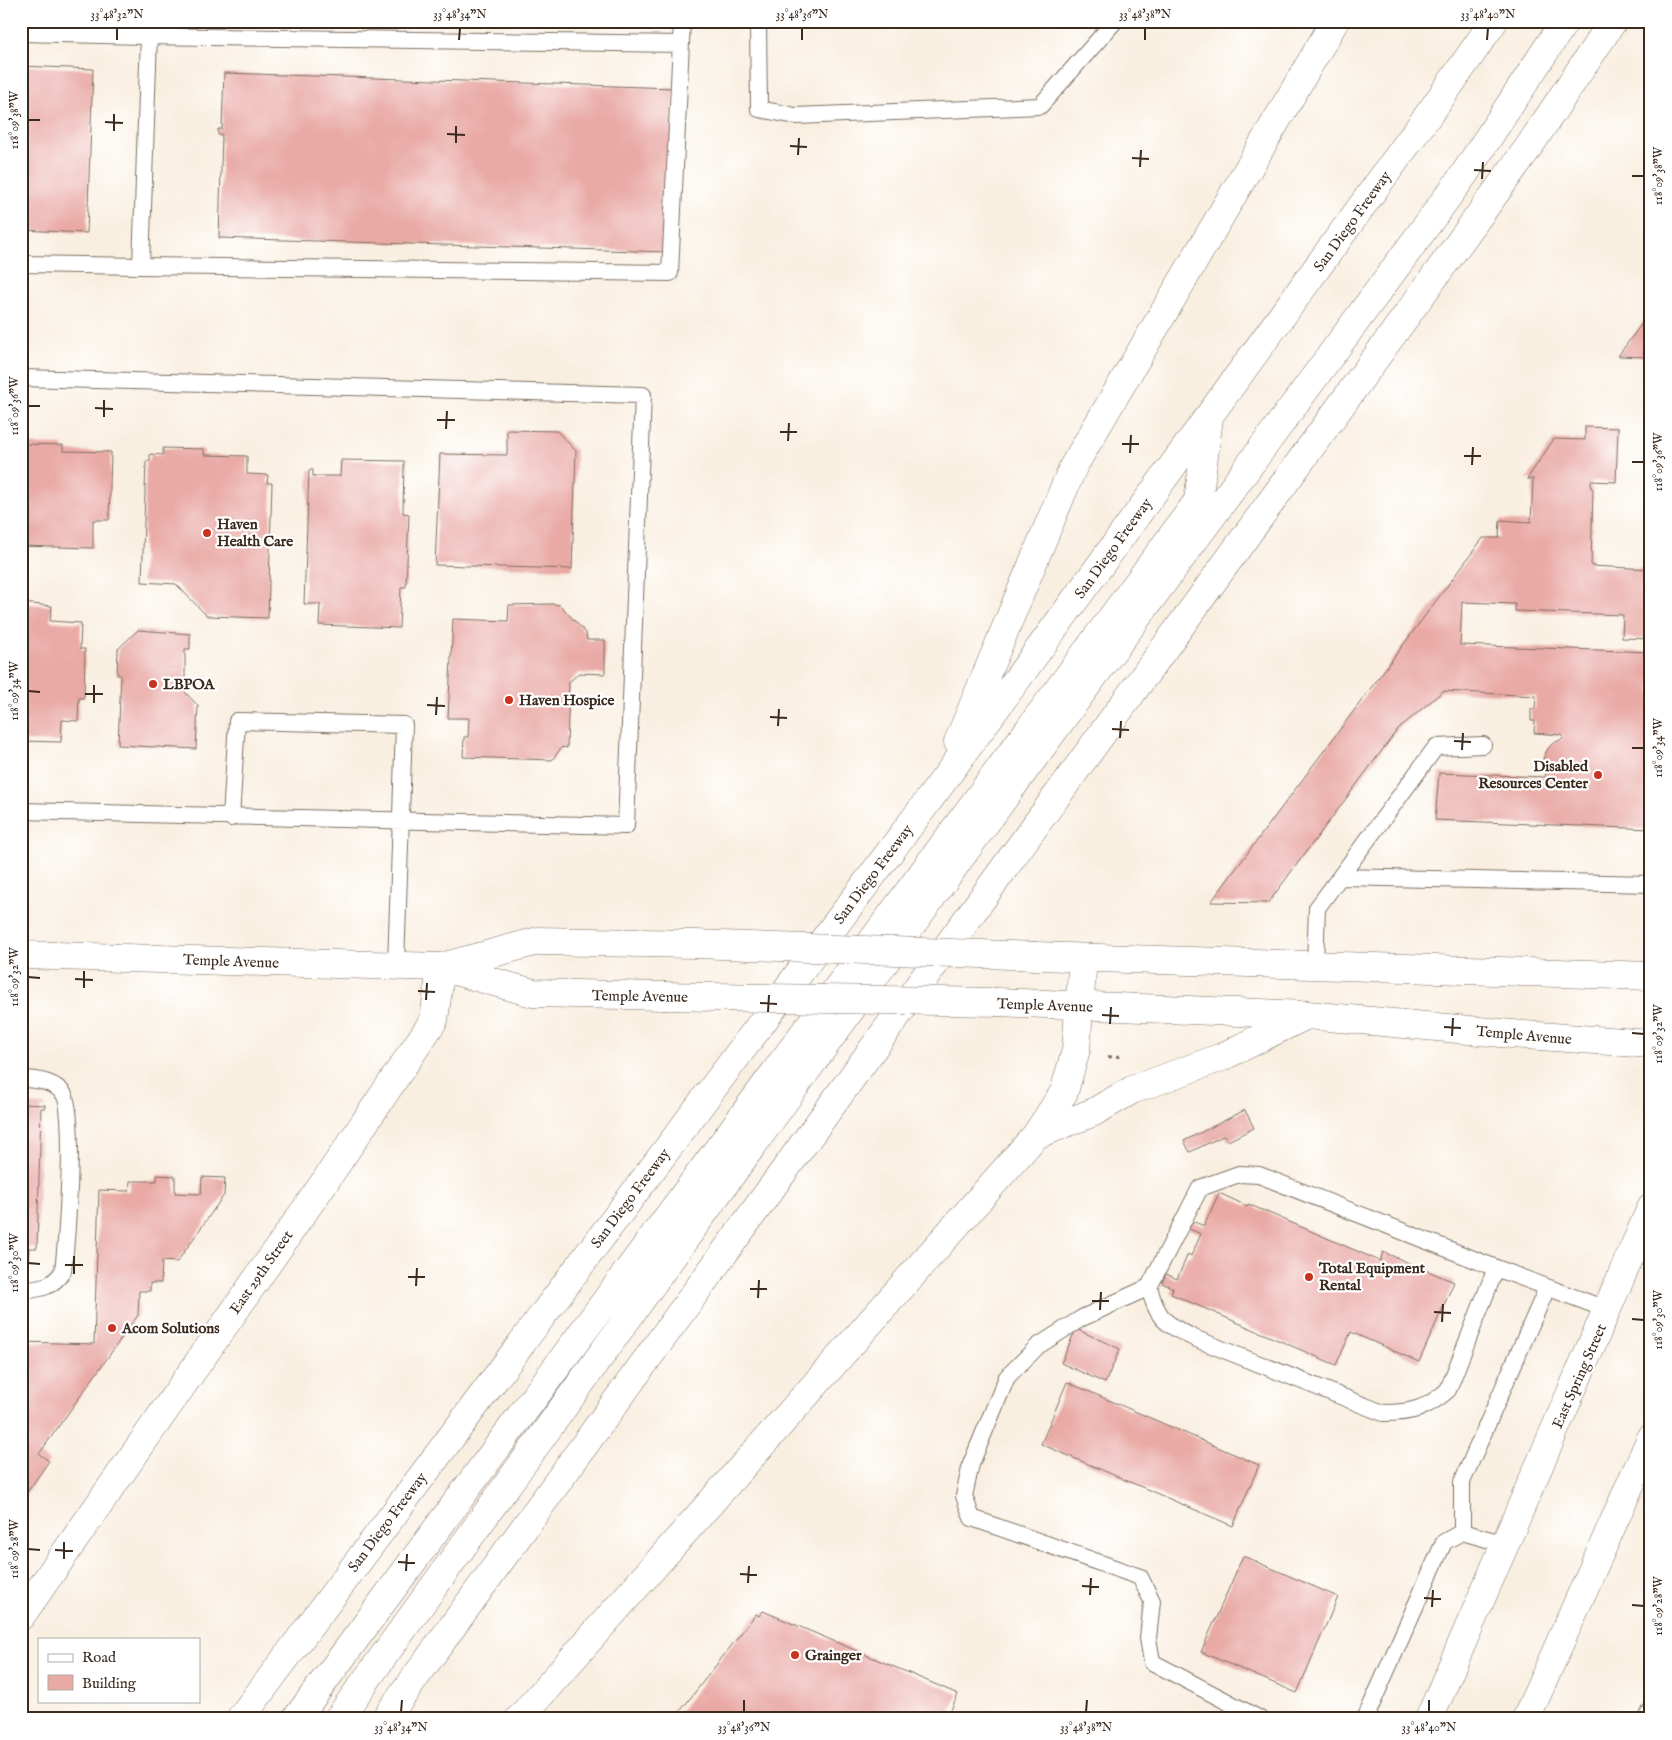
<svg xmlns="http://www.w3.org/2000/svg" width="1672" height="1740" viewBox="0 0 1672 1740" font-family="'IM FELL English',serif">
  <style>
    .building { fill: #e9a9a4 }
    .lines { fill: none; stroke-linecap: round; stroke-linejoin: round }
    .service-casing { stroke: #7e6f62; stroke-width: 18 }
    .minor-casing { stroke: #7e6f62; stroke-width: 29 }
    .secondary-casing { stroke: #7e6f62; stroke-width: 29 }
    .motorway-casing { stroke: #7e6f62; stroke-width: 29 }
    .path { stroke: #7e6f62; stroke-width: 3; stroke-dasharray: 4 4; stroke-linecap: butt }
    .service { stroke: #fff; stroke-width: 16 }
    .minor { stroke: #fff; stroke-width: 28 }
    .secondary { stroke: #fff; stroke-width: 28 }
    .motorway { stroke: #fff; stroke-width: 28 }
    .secondary-bridge-casing { stroke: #7e6f62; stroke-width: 29; stroke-linecap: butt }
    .secondary-bridge { stroke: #fff; stroke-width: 28 }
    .ticks { fill: none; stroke: #3b2a1e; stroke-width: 2 }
    .poi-dot { fill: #c8321e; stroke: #fff; stroke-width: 2 }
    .labels { text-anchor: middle; stroke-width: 4.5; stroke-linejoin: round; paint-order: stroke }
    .street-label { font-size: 15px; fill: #3b2a1e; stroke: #fff }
    .poi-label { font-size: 15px; font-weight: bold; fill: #3b2a1e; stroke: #fff; text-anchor: start }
    .neatline { fill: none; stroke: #3b2a1e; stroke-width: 2 }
    .ticks-label { font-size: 12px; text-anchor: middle; fill: #3b2a1e }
  </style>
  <rect width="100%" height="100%" fill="#fff"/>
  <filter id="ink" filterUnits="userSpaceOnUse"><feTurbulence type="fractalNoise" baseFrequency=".02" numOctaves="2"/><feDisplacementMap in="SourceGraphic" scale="10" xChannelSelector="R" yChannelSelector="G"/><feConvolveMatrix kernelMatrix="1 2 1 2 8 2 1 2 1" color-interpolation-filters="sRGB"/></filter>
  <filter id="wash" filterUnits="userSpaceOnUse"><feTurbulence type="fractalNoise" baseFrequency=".0096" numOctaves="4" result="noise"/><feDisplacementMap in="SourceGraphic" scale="20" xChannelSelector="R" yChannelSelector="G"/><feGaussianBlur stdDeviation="1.12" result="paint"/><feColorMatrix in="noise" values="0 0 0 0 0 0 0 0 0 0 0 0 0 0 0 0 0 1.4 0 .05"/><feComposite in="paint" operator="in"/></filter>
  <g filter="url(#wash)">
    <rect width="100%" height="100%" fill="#f9efe1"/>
    <g id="blocks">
      <path class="building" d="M21,66L93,69L87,233L21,230Z
        M224,73L674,88L669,252L219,238L222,135H218V129H222Z
        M1651,311V337H1645L1644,357L1618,356Z
        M1585,427L1618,428L1616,482L1591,481V488L1593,489L1591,566L1651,569V639L1622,638L1623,615L1515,611V604L1462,602L1460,645L1651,652V829L1435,820L1439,773L1546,777L1543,760L1547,750L1552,744L1564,738L1562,735L1534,733L1535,721H1531V709H1535L1536,696L1443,691L1398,729L1268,903L1211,902L1483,538H1499L1500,520L1531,522L1533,479H1527L1554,439L1585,440Z
        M507,430L557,431L576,451L572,569L435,565L440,454L507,455Z
        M21,444L63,445V451L111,452L109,520H93V548L21,546Z
        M163,448L204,449V455L247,456V474L268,475L267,483H272L268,618L207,616L176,584L142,582L146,461H150V454L163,455Z
        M341,460L404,461L403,513L409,514L406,587H401L399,628L319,625L320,604H304L309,470H313V476H340Z
        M21,603L52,606L50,621L81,623L80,649H85L84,698H79L78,721L62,720L61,742L21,741Z
        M553,604L560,605L586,633L587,640H605V674L579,673L569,682L567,748L562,747L552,760L463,757L464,737H468L469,718H448L453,619L508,621L509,605Z
        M138,630L190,634V649H185V692L198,706L196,749L118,745L121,675H117L118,649Z
        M21,1104L45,1105V1108H41L37,1248H29L28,1269H21Z
        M1245,1110L1254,1128L1228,1141L1225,1135L1190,1152L1184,1141Z
        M157,1175L175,1176V1193L201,1194L202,1177L225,1178L224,1195L177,1262L162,1261L161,1283H150V1291H139L138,1315L39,1454L49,1461L21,1501V1342L94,1344L99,1190L129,1191L130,1181H157Z
        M1219,1193L1247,1206L1248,1204L1380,1261L1383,1252L1454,1282L1419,1362L1351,1332L1336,1365L1171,1294L1173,1288L1162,1283L1166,1274L1177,1279L1188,1254L1191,1256L1201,1234L1189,1229L1192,1221L1204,1226Z
        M1076,1329L1120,1349L1105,1383L1061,1363Z
        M1067,1382L1259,1465L1233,1526L1041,1444Z
        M1243,1556L1338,1597L1297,1693L1201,1652Z
        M763,1611L958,1694L947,1719H674L756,1614L759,1616Z"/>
    </g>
  </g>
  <g filter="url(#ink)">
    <use href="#blocks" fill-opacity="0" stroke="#7e6f62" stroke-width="1"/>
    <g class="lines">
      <defs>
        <path id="service" d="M144,21V36L680,44
          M758,21L759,109L796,116L1040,106L1115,21
          M21,33L144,36
          M21,264L141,266L149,36
          M141,266L670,273L682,21
          M21,378L643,395L626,826L21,811
          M231,818L237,721L404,725L396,966
          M1341,877L1651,884
          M1315,965L1317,908L1436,747L1483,745
          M21,1079C36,1079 53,1081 63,1093C77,1109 66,1245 63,1271C52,1288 40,1289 21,1291
          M1496,1268L1448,1390C1426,1409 1412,1413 1383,1413L1194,1338C1165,1324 1157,1319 1149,1287L1200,1188L1239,1174L1259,1175L1496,1268L1608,1310
          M1149,1287L1082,1318L1038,1346L1007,1377L971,1464L964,1496L972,1518L1140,1577L1152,1601L1148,1638L1152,1662L1260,1719
          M1462,1532V1482L1547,1288
          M1365,1719L1444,1542L1462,1532L1505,1544
          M1647,1719L1651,1710"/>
        <path id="minor" d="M21,1616L326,1180L434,1020L441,967"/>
        <path id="secondary" d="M21,955L441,967L533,993L663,996
          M1036,956L1651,976
          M441,967L538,941L695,944
          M997,1002L1307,1015L1512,1034L1651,1044
          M1429,1719L1651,1208
          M1526,1719L1651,1438"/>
        <path id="motorway" d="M958,742L1073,467L1335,21
          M1036,1135L1094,1112L1132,1090L1222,1057L1307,1015
          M240,1719L940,785L1437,103L1494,21
          M296,1719L1198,501L1209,418
          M338,1719L984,825L1463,176L1565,21
          M385,1719L1417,301L1528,148L1613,21
          M519,1719L1036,1135L1064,1092L1076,1050L1083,958"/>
      </defs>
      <use href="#service" class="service-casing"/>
      <use href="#minor" class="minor-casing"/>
      <use href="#secondary" class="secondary-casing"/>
      <use href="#motorway" class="motorway-casing"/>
      <path class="path" d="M1108,1057L1122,1056"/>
      <use href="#service" class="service"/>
      <use href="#minor" class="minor"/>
      <use href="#secondary" class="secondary"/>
      <use href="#motorway" class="motorway"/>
      <defs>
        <path id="secondary-bridge" d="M695,944L1036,956
          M663,996L997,1002"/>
      </defs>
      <use href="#secondary-bridge" class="secondary-bridge-casing"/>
      <use href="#secondary-bridge" class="secondary-bridge"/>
    </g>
  </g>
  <path class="ticks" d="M117,40V28M459,40L460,28M802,40V28M1145,40V28M1487,40L1488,28M28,120H40M105,122L123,123M114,131V114M447,134L465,135M456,143V126M790,146L807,147M798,155L799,138M1132,158L1149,159M1140,167L1141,150M1474,170L1491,171M1632,176H1644M1482,179L1483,162M28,406H40M95,408L113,409M104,417V400M437,420H455M446,429L447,411M780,432H797M788,441L789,423M1122,444H1139M1130,453L1131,435M1464,456H1481M1632,462H1644M1472,465L1473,447M28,691L40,692M85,694H103M94,703V685M427,705L445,706M436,715L437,697M770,717L787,718M778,726L779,709M1112,729L1129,730M1120,738L1121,721M1454,741L1471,742M1632,748H1644M1462,750L1463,733M28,977L40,978M75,979L93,980M84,988V971M418,991L435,992M426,1000L427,983M760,1003L777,1004M768,1012L769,995M1102,1015L1119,1016M1110,1024L1111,1007M1444,1027L1461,1028M1632,1033L1644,1034M1452,1036L1453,1018M28,1263L40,1264M65,1265H83M74,1274V1256M408,1277H425M416,1286L417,1268M750,1289H767M758,1298L759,1280M1092,1301H1109M1100,1310L1101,1292M1434,1312L1451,1313M1632,1319L1644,1320M1442,1322L1443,1304M28,1549L40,1550M55,1550L73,1551M64,1559V1542M398,1562L415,1563M406,1571L407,1554M740,1574L757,1575M748,1583L749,1566M1082,1586L1099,1587M1090,1595L1091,1578M1424,1598L1441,1599M1632,1605L1644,1606M1432,1607L1433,1590M401,1712L402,1700M744,1712V1700M1086,1712L1087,1700M1429,1712V1700"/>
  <g class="poi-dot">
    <circle cx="207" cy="533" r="5"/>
    <circle cx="153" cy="684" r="5"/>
    <circle cx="509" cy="700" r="5"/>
    <circle cx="1598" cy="775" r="5"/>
    <circle cx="1309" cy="1277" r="5"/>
    <circle cx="112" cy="1328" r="5"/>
    <circle cx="795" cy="1655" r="5"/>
  </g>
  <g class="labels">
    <g class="street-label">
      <text transform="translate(1352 221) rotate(-54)" y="5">San Diego Freeway</text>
      <text transform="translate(1113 548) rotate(-54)" y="5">San Diego Freeway</text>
      <text transform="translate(873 874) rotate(-53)" y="5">San Diego Freeway</text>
      <text transform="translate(231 961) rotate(2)" y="5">Temple Avenue</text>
      <text transform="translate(640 996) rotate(1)" y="5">Temple Avenue</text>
      <text transform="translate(1045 1005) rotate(2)" y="5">Temple Avenue</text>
      <text transform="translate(1524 1035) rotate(5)" y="5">Temple Avenue</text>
      <text transform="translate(630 1198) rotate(-53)" y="5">San Diego Freeway</text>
      <text transform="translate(261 1272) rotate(-55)" y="5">East 29th Street</text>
      <text transform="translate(1579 1376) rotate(-66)" y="5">East Spring Street</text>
      <text transform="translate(387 1522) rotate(-53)" y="5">San Diego Freeway</text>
    </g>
    <g class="poi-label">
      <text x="217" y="529">Haven<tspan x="217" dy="17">Health Care</tspan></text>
      <text x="163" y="689">LBPOA</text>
      <text x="519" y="705">Haven Hospice</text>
      <text x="1588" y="771" text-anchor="end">Disabled<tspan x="1588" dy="17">Resources Center</tspan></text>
      <text x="1319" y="1273">Total Equipment<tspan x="1319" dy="17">Rental</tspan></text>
      <text x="122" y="1333">Acom Solutions</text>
      <text x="805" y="1660">Grainger</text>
    </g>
  </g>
  <rect width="1672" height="1740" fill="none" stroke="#fff" stroke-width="55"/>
  <rect x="38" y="1638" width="162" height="65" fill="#ffffff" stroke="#b1aaa5"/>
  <rect x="48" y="1654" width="25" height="8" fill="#ffffff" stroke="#b1aaa5"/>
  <text x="82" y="1662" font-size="15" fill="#3b2a1e">Road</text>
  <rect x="48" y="1675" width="25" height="15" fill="#e9a9a4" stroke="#b1aaa5"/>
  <text x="82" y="1688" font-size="15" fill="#3b2a1e">Building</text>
  <rect x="28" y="28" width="1616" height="1684" class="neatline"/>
  <g class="ticks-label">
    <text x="117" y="18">33°48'32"N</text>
    <text x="460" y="18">33°48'34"N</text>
    <text x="802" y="18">33°48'36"N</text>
    <text x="1145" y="18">33°48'38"N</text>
    <text x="1488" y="18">33°48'40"N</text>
    <text transform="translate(14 120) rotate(-90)" y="4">118°09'38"W</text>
    <text transform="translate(1658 176) rotate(-90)" y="4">118°09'38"W</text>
    <text transform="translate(14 406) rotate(-90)" y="4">118°09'36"W</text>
    <text transform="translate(1658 462) rotate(-90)" y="4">118°09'36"W</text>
    <text transform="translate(14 691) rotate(-90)" y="4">118°09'34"W</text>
    <text transform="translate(1658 748) rotate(-90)" y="4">118°09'34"W</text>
    <text transform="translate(14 977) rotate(-90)" y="4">118°09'32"W</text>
    <text transform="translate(1658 1034) rotate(-90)" y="4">118°09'32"W</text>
    <text transform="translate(14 1263) rotate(-90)" y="4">118°09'30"W</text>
    <text transform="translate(1658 1320) rotate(-90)" y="4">118°09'30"W</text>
    <text transform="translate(14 1549) rotate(-90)" y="4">118°09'28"W</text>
    <text transform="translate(1658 1606) rotate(-90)" y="4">118°09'28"W</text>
    <text x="401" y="1731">33°48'34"N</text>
    <text x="744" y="1731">33°48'36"N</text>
    <text x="1086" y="1731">33°48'38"N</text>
    <text x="1429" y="1731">33°48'40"N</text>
  </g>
</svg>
